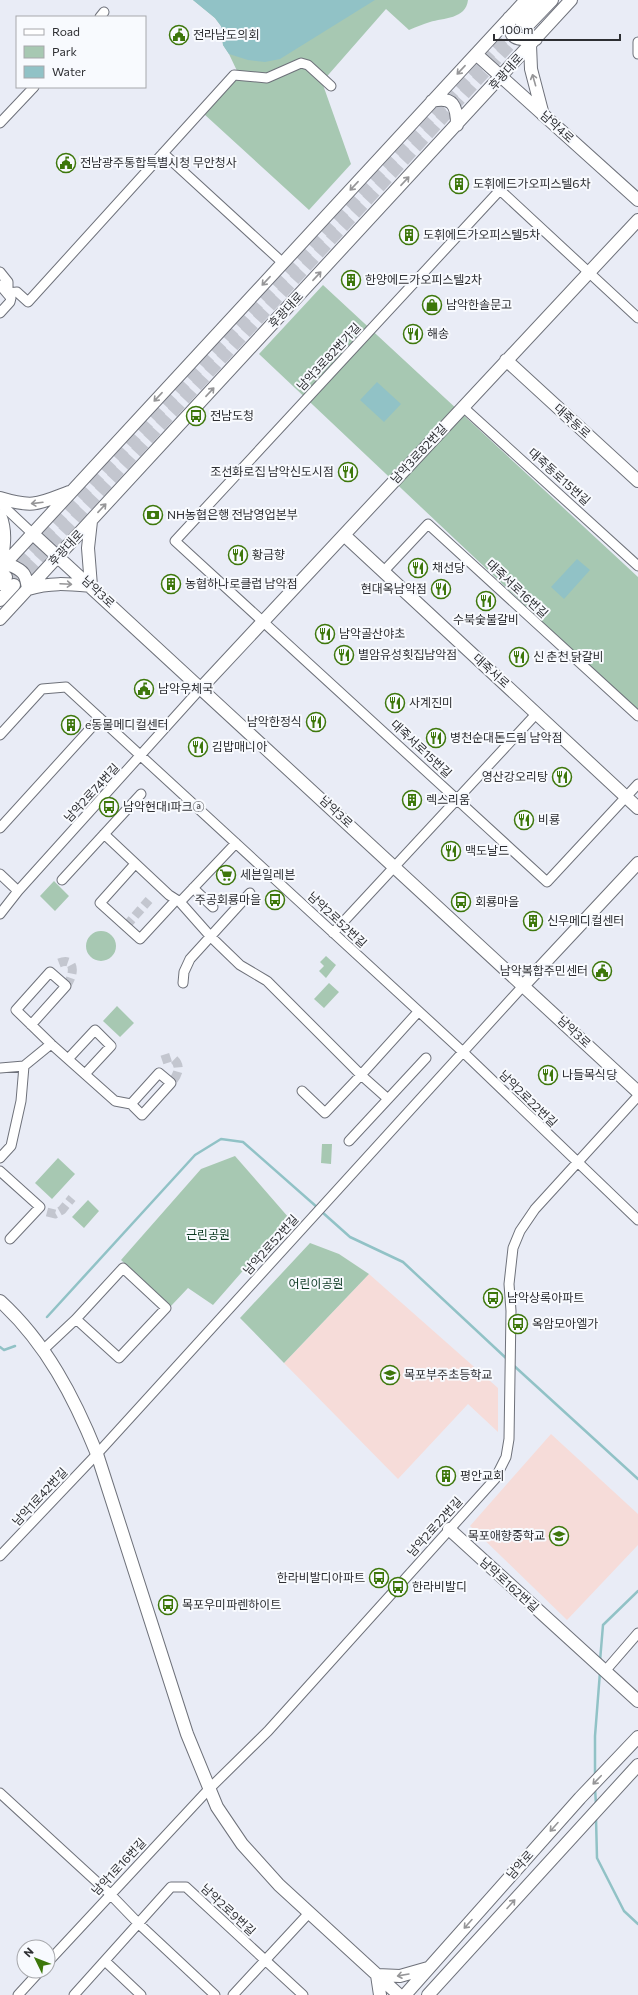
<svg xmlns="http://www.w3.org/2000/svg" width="638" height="1995" viewBox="0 0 638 1995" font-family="Commissioner,'Noto Sans KR',sans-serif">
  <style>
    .education { fill: #f6dcd9 }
    .green { fill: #a7c8b2 }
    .water { fill: #91c2c6 }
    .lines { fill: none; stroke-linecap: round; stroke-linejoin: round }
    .stream { stroke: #91c2c6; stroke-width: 2.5 }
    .minor-tunnel { stroke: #c3c6cf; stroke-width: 9; stroke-dasharray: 9 4.5; stroke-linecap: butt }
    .tertiary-tunnel { stroke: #c3c6cf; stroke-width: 12; stroke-dasharray: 12 6; stroke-linecap: butt }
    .minor-casing { stroke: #6e717a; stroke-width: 11 }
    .tertiary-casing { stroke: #6e717a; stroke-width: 14 }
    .minor { stroke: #fff; stroke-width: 9 }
    .tertiary { stroke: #fff; stroke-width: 12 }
    .oneway { stroke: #969698 }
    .labels { text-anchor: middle; stroke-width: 4; stroke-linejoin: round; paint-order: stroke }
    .poi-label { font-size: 12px; fill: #2d2e32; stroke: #f8fafe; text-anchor: start }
    .street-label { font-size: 12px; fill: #2d2e32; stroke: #f8fafe }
    .park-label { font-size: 12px; fill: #0b3922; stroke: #f8fafe }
  </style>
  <rect width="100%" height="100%" fill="#e9ecf6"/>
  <path class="education" d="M369,1274L498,1388V1432L468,1404L398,1479L284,1363Z
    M551,1434L638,1514V1545L567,1620L470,1526Z"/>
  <path class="green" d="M193,0H468C466,19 443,18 430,22C423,24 416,27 409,30L386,9L322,82L351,164L309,210L204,114L238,73L229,54L223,45L221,26L215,18Z
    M323,285L638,577V712L259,354Z
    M54,881L69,896L55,911L40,896Z
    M86 946a15 15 0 1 1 30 0a15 15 0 1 1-30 0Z
    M326,956L336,965L326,978L319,971L324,966L320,962Z
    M329,983L339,992L324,1008L314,999Z
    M117,1006L134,1023L120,1037L103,1021Z
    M322,1144H332L331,1164L321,1163Z
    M235,1156L289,1218L213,1305L188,1288L171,1306L121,1260L201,1169Z
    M58,1158L75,1174L52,1199L35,1183Z
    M88,1200L99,1211L84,1228L72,1217Z
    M310,1243L339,1254L369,1274L284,1363L240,1318Z"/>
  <path class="water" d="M193,0H375L280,59L265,62L248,60L229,54L223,45L221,26L215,18Z
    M377,382L401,404L384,422L360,400Z
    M577,559L590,570L564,599L551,587Z"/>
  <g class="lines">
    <path class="stream" d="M322,1212L350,1237L403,1262L507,1359
      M47,1317L195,1155L221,1139L243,1142L318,1208
      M0,1347L4,1350L15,1346
      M512,1364L638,1479
      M600,1661L603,1625L638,1591
      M595,1775V1736L600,1672
      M595,1788L596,1805
      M596,1818L597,1858L624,1911L638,1924"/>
    <path class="minor-tunnel" d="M126,926L149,900
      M59,963C77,956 74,977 66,986
      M162,1060L171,1057C183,1065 178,1075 171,1083
      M47,1212L55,1214L62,1210L72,1198"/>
    <path class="tertiary-tunnel" d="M6,577L517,24
      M14,585L527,26"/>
    <defs>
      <path id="minor" d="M100,17L104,12
        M638,42V54
        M0,123L34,87
        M163,153L283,263
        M0,272L8,282V293L17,292L28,302L234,75L267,78L301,63L308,65L331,86
        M0,285L11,298L10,302L0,313
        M638,318L500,190L175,541L547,882L638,784
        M463,407L638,566
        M0,503L33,534
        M383,572L428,524L638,716
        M0,735L42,689L66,687L463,1052L638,1220
        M0,828L100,718
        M104,834L169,895L180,902L211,937L240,965L267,981L361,1075L418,1012
        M135,864L100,903L140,939L176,900
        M0,874L18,891
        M62,880L141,794
        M193,888L213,907
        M180,902L236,843
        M0,914L18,891L201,688
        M333,933L537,713
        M183,983L184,972L190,959L250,893
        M31,1025L66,986L50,972L16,1010L51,1044
        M68,1059L95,1030L111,1046L85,1074
        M0,1068L24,1066L51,1044L115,1101L131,1104L142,1115L171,1083L159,1073L131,1104
        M302,1091L325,1113L361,1075L388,1099L349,1141
        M388,1099L426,1058
        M0,1158L11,1146L21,1101L24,1066
        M0,1171L40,1207L10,1239
        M43,1350L76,1319L123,1268L166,1308L119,1358L76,1319
        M0,1556L97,1454L523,986
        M606,1670L638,1633
        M0,1793L110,1894L139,1924L215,1995
        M105,1961L141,1995
        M48,1962L209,1789L268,1731L495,1479L506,1457L509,1439L511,1311L509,1284L513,1248L520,1231L535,1209L638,1096
        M18,1995L40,1971
        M74,1995L171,1887H186L303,1995
        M233,1995L309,1913"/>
      <path id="tertiary" d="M509,18C508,40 517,40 536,39
        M520,20L538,0
        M527,26L552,0
        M530,45L531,69L543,115
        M476,54L638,200
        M432,101C453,96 457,106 457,125
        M506,360L638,481
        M0,498C33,508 38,504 69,492
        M0,515C7,532 4,549 0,567
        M33,534L638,1092
        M344,535L638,808
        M0,569L526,0
        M0,569L10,565C24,571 26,574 28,589C50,582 69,584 91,586L88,548L91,521
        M0,584L6,577
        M0,600L14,585
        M0,619L571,0
        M201,688L638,220
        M523,986L638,863
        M0,1301C46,1343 74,1397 97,1454L187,1734L217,1807L242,1844L279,1885L399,1995
        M449,1529L638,1701
        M380,1995L377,1975L400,1976L428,1968
        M405,1995L580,1798L638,1737
        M428,1995L638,1765"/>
    </defs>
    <use href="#minor" class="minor-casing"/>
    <use href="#tertiary" class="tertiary-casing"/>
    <use href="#minor" class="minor"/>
    <use href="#tertiary" class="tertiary"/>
  </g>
  <defs><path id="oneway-shaft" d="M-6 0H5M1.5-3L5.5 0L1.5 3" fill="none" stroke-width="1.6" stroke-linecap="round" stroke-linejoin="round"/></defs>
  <g class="oneway">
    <use href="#oneway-shaft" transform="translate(461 70) rotate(133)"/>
    <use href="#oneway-shaft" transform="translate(534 80) rotate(-106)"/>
    <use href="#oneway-shaft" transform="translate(405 181) rotate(-47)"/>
    <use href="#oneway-shaft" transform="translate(354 186) rotate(133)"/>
    <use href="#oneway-shaft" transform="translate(317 276) rotate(-47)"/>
    <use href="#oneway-shaft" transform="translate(266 281) rotate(133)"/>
    <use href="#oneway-shaft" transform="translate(210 392) rotate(-47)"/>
    <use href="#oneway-shaft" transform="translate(158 397) rotate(133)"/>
    <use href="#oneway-shaft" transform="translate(37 503) rotate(173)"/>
    <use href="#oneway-shaft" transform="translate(102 508) rotate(-47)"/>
    <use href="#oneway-shaft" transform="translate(66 584) rotate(3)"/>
    <use href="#oneway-shaft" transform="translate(597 1780) rotate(134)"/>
    <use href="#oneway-shaft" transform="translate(554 1827) rotate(132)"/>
    <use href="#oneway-shaft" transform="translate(511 1904) rotate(-48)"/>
    <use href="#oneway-shaft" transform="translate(468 1924) rotate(132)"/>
    <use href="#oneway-shaft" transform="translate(403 1975) rotate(170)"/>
  </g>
  <defs>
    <symbol id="civic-ring" viewBox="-11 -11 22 22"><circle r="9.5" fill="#f8fafe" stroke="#3d770b" stroke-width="1.5"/><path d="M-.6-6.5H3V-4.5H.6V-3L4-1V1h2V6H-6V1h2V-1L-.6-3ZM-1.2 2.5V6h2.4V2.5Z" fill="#3d770b"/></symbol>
    <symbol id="building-ring" viewBox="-11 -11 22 22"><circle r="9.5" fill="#f8fafe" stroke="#3d770b" stroke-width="1.5"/><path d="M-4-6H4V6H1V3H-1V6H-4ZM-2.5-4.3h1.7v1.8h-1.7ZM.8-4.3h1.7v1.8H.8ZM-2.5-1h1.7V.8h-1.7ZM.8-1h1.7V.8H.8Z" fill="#3d770b"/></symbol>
    <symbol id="shop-ring" viewBox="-11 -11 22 22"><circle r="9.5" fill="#f8fafe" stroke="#3d770b" stroke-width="1.5"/><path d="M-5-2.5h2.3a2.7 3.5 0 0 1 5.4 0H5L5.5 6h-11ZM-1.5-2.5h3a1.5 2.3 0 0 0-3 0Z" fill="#3d770b"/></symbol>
    <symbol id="restaurant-ring" viewBox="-11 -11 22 22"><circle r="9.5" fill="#f8fafe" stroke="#3d770b" stroke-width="1.5"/><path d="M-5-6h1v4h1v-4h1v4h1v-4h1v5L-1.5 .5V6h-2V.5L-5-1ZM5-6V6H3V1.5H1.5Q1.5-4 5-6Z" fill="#3d770b"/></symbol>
    <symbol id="bus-ring" viewBox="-11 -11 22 22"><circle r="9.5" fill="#f8fafe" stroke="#3d770b" stroke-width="1.5"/><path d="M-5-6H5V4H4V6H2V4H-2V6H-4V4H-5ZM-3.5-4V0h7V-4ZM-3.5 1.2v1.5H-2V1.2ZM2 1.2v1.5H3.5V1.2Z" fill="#3d770b"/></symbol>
    <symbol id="bank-ring" viewBox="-11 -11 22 22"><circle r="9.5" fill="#f8fafe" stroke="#3d770b" stroke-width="1.5"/><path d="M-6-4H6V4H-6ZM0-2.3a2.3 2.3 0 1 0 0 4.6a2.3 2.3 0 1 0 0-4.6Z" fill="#3d770b"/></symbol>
    <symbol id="supermarket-ring" viewBox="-11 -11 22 22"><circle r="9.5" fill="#f8fafe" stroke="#3d770b" stroke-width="1.5"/><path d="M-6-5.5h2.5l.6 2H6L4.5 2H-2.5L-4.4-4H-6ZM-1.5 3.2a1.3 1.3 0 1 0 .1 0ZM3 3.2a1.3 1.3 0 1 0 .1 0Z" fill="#3d770b"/></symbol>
    <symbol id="school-ring" viewBox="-11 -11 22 22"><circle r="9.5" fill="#f8fafe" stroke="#3d770b" stroke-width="1.5"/><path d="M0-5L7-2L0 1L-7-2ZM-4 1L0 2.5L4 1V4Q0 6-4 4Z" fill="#3d770b"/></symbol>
  </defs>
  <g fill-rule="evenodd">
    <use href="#civic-ring" x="168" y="24" width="22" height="22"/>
    <use href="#civic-ring" x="55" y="152" width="22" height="22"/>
    <use href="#building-ring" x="448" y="173" width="22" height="22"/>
    <use href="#building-ring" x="398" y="224" width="22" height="22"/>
    <use href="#building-ring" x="340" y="269" width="22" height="22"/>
    <use href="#shop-ring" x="421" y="294" width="22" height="22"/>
    <use href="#restaurant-ring" x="402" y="323" width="22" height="22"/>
    <use href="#bus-ring" x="185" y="405" width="22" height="22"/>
    <use href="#restaurant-ring" x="337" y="461" width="22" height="22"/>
    <use href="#bank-ring" x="142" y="504" width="22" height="22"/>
    <use href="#restaurant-ring" x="227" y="544" width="22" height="22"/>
    <use href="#restaurant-ring" x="407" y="557" width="22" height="22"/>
    <use href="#building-ring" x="160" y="573" width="22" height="22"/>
    <use href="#restaurant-ring" x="430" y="578" width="22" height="22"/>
    <use href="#restaurant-ring" x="475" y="590" width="22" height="22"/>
    <use href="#restaurant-ring" x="314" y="623" width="22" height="22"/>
    <use href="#restaurant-ring" x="333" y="644" width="22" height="22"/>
    <use href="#restaurant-ring" x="508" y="646" width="22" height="22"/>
    <use href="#civic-ring" x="133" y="678" width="22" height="22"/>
    <use href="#restaurant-ring" x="384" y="692" width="22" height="22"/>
    <use href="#restaurant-ring" x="305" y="711" width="22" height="22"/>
    <use href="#building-ring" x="60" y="714" width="22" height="22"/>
    <use href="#restaurant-ring" x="425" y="727" width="22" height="22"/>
    <use href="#restaurant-ring" x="187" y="736" width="22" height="22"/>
    <use href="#restaurant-ring" x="551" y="766" width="22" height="22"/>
    <use href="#building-ring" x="401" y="789" width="22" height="22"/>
    <use href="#bus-ring" x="98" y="796" width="22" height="22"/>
    <use href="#restaurant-ring" x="513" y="809" width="22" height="22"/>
    <use href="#restaurant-ring" x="440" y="840" width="22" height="22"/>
    <use href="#supermarket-ring" x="215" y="864" width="22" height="22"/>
    <use href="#bus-ring" x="264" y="889" width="22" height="22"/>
    <use href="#bus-ring" x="450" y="891" width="22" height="22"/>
    <use href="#building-ring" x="522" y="910" width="22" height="22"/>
    <use href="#civic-ring" x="591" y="960" width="22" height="22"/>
    <use href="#restaurant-ring" x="537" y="1064" width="22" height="22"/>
    <use href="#bus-ring" x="482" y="1287" width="22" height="22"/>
    <use href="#bus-ring" x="507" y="1313" width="22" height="22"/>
    <use href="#school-ring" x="379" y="1364" width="22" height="22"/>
    <use href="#building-ring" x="435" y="1465" width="22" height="22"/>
    <use href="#school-ring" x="548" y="1525" width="22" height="22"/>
    <use href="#bus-ring" x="368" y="1567" width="22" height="22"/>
    <use href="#bus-ring" x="387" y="1576" width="22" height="22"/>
    <use href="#bus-ring" x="157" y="1594" width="22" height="22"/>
  </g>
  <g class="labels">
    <g class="poi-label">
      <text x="193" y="39">전라남도의회</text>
      <text x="80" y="167">전남광주통합특별시청 무안청사</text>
      <text x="473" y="188">도휘에드가오피스텔6차</text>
      <text x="423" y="239">도휘에드가오피스텔5차</text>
      <text x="365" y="284">한양에드가오피스텔2차</text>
      <text x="446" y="309">남악한솔문고</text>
      <text x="427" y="338">해송</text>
      <text x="210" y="420">전남도청</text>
      <text x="334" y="476" text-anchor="end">조선화로집 남악신도시점</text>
      <text x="167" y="519">NH농협은행 전남영업본부</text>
      <text x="252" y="559">황금향</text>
      <text x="432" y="572">채선당</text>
      <text x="185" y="588">농협하나로클럽 남악점</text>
      <text x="427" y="593" text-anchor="end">현대옥남악점</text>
      <text x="486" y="624" text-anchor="middle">수북숯불갈비</text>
      <text x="339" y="638">남악골산야초</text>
      <text x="358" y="659">별암유성횟집남악점</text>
      <text x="533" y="661">신 춘천 닭갈비</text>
      <text x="158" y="693">남악우체국</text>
      <text x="409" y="707">사계진미</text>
      <text x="302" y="726" text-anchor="end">남악한정식</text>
      <text x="85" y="729">e동물메디컬센터</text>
      <text x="450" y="742">병천순대돈드림 남악점</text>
      <text x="212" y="751">김밥매니아</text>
      <text x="548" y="781" text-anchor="end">영산강오리탕</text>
      <text x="426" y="804">렉스리움</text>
      <text x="123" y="811">남악현대I파크ⓐ</text>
      <text x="538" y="824">비룡</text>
      <text x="465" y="855">맥도날드</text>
      <text x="240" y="879">세븐일레븐</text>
      <text x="261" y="904" text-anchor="end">주공회룡마을</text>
      <text x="475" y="906">회룡마을</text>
      <text x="547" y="925">신우메디컬센터</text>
      <text x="588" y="975" text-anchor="end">남악복합주민센터</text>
      <text x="562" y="1079">나들목식당</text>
      <text x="507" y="1302">남악상록아파트</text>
      <text x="532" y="1328">옥암모아엘가</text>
      <text x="404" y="1379">목포부주초등학교</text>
      <text x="460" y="1480">평안교회</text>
      <text x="545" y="1540" text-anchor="end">목포애향중학교</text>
      <text x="365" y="1582" text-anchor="end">한라비발디아파트</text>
      <text x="412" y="1591">한라비발디</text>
      <text x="182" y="1609">목포우미파렌하이트</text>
    </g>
    <g class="street-label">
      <text transform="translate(506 72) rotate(-48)" y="4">후광대로</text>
      <text transform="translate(557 127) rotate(42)" y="4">남악4로</text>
      <text transform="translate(286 310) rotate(-47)" y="4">후광대로</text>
      <text transform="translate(329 357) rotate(-47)" y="4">남악3로82번가길</text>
      <text transform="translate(572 421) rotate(42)" y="4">대죽동로</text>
      <text transform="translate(419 454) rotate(-47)" y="4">남악3로82번길</text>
      <text transform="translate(559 477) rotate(42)" y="4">대죽동로15번길</text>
      <text transform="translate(66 548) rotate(-47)" y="4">후광대로</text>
      <text transform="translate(517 589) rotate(43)" y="4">대죽서로16번길</text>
      <text transform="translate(98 592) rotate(43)" y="4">남악3로</text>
      <text transform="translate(491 671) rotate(42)" y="4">대죽서로</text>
      <text transform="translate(421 749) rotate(43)" y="4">대죽서로15번길</text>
      <text transform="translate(92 793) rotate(-47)" y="4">남악2로74번길</text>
      <text transform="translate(336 812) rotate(43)" y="4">남악3로</text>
      <text transform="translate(337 920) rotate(43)" y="4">남악2로52번길</text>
      <text transform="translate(574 1032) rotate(43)" y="4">남악3로</text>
      <text transform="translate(528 1099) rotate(44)" y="4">남악2로22번길</text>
      <text transform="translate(271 1245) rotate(-48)" y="4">남악2로52번길</text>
      <text transform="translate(40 1497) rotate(-47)" y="4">남악1로42번길</text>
      <text transform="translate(435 1527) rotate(-48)" y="4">남악2로22번길</text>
      <text transform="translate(509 1585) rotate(42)" y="4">남악로162번길</text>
      <text transform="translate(520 1865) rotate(-48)" y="4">남악로</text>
      <text transform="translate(119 1867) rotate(-47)" y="4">남악1로16번길</text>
      <text transform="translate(228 1910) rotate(43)" y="4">남악2로9번길</text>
    </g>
    <g class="park-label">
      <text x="208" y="1239">근린공원</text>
      <text x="316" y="1288">어린이공원</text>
    </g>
  </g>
  <rect x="16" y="16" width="130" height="72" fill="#f8fafe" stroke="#a7a8ac"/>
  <rect x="24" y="29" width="20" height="6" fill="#ffffff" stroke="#a7a8ac"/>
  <text x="52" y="36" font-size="12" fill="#2d2e32">Road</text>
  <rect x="24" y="46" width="20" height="12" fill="#a7c8b2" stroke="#a7a8ac"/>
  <text x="52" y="56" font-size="12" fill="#2d2e32">Park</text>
  <rect x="24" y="66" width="20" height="12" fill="#91c2c6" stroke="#a7a8ac"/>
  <text x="52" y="76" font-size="12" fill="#2d2e32">Water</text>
  <g transform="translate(36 1959) rotate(313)"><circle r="19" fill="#f8fafe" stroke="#a7a8ac"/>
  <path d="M0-3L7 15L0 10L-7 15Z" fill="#3d770b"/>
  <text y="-6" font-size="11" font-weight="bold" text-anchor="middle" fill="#2d2e32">N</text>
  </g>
  <path d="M494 34v6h126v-6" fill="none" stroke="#2d2e32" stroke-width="2"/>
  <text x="500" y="34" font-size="12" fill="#2d2e32" stroke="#f8fafe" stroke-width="3" paint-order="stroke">100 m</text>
</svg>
